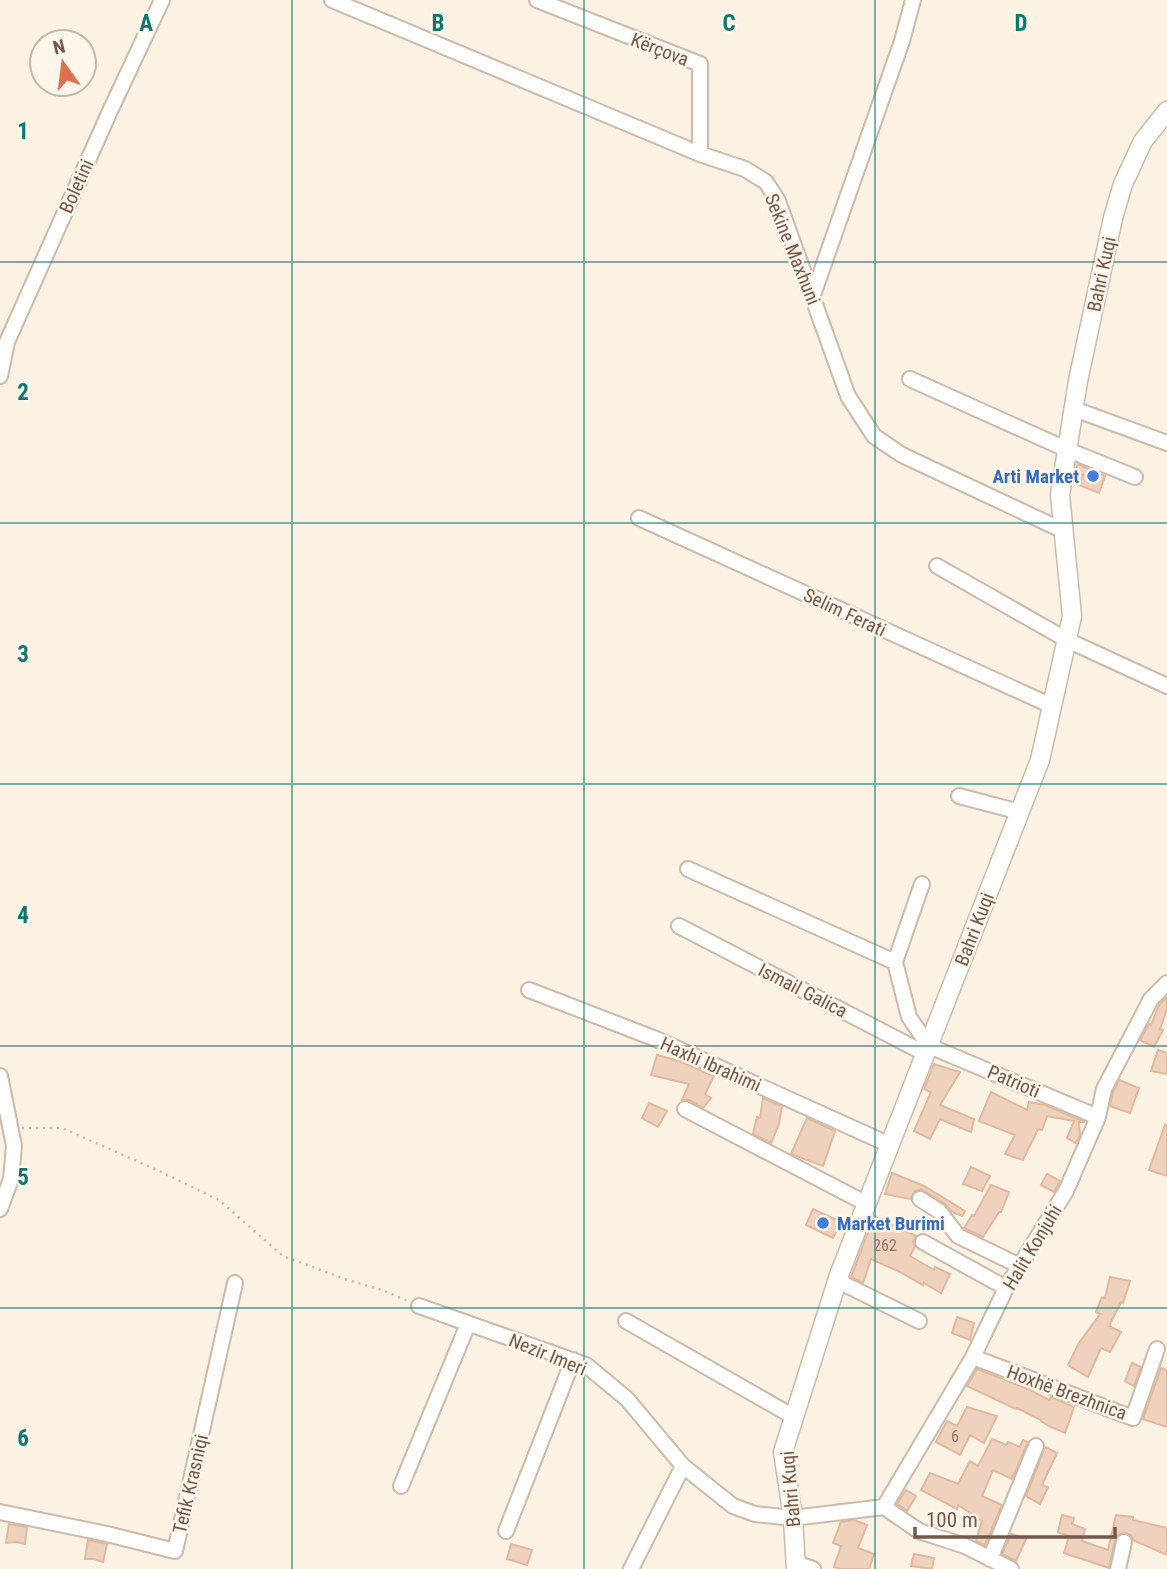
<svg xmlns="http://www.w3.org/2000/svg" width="1167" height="1569" viewBox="0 0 1167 1569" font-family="'Roboto Condensed',sans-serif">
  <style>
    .building { fill: #efd2bd; stroke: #e1b99e; stroke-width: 2 }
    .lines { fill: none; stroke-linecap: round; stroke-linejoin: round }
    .minor-casing { stroke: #ccbaab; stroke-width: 18 }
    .tertiary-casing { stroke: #ccbaab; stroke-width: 21 }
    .path { stroke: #d4b5a0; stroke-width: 2.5; stroke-dasharray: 2 5; stroke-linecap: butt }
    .minor { stroke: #fff; stroke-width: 14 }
    .tertiary { stroke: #fff; stroke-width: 18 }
    .grid { fill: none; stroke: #0f766e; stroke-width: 2; stroke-opacity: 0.55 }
    .shop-dot { fill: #3f7fe0; stroke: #fef6ea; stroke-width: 2.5 }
    .labels { text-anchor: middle; stroke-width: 5; stroke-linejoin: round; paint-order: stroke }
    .number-label { font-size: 16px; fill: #917768 }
    .street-label { font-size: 19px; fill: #72594b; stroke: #fef6ea }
    .shop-label { font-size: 19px; font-weight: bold; fill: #366cbe; stroke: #fef6ea; text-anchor: end }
    .grid-label { font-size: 23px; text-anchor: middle; font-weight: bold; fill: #0f766e; stroke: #fef6ea; stroke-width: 5; stroke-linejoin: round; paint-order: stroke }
  </style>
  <rect width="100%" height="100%" fill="#fbf2e4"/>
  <path class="building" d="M1078,464L1105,476L1099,493L1079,485L1083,475L1075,471Z
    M1167,997V1009L1160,1029L1163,1030L1154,1047L1140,1040L1149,1024L1151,1025L1159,1005Z
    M1158,1050L1167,1053V1074L1151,1071Z
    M657,1055L679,1061L714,1076L705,1094L711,1098L703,1108L689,1100H682L689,1084L651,1075Z
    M934,1064L960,1072L940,1105L974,1119L971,1132L940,1119L930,1139L914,1131L931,1092L924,1089Z
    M1119,1080L1139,1088L1130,1113L1110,1106L1113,1092Z
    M991,1092L1027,1110L1029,1102L1045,1105L1085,1122H1079L1080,1135L1076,1143L1067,1138L1074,1121L1047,1116L1042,1130L1038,1129L1023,1160L1005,1154L1015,1135L979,1121Z
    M763,1098L782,1106L779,1124L771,1143L753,1134L757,1117L760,1118Z
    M649,1103L667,1111L658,1127L642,1118Z
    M807,1118L835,1131L823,1166L791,1154Z
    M1165,1125H1167V1176L1149,1170Z
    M971,1167L990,1176L982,1191L963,1184Z
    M892,1173L924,1186L965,1211L962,1216L952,1212L944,1203L921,1189L915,1191L910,1199L885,1194Z
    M1047,1174L1060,1181L1054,1192L1041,1185Z
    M991,1185L1009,1192L1001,1212H999L983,1237L964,1228L972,1215L974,1216Z
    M813,1209L841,1222L833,1238L806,1225Z
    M874,1216L916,1236L913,1241L915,1247L910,1256L934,1270L935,1267L950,1274L941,1293L924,1283L923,1285L900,1272L871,1259L863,1283L851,1277Z
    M1110,1277L1130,1281L1123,1303L1121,1302L1109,1326L1121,1332L1110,1352L1101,1348L1088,1377L1068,1365L1079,1343L1100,1314L1096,1312L1102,1297L1105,1298Z
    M957,1317L974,1323L970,1340L952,1333Z
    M1132,1363L1141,1367L1134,1386L1125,1381Z
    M1161,1368L1167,1370V1427L1143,1419Z
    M977,1369L1030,1390L1049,1400L1051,1397L1074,1407L1065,1433L1049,1426L1041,1421V1420L1017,1408L1016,1409L967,1386Z
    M967,1407L997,1416L984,1443L970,1435L960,1455L936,1442L947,1421L957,1426Z
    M992,1439L1006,1445L1008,1442L1020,1447L1023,1440L1028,1442L1012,1479L993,1470L982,1496L1002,1505L985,1545L976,1541L982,1521L958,1505L957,1509L921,1490L930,1473L958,1484L970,1461L978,1466Z
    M1045,1447L1057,1453L1042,1485L1048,1487L1040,1504L1026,1496Z
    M906,1490L916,1496L907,1511L897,1504Z
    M1062,1515L1074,1518L1072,1524L1085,1529L1082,1541L1108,1550L1116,1515L1133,1517V1520L1167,1528V1555L1133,1540L1131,1535L1125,1533L1117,1535L1115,1539L1109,1568L1064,1553L1069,1536L1058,1532Z
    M854,1520L867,1525L858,1548L874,1554L869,1569H840L834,1567L841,1546L833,1543L841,1522Z
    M9,1524L27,1527L25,1544L16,1542L6,1543Z
    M1011,1534L1026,1539L1016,1561L1002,1554Z
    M88,1540L107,1544L103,1562L94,1559H85Z
    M511,1544L532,1550L527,1565L507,1559Z
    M914,1554L934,1558L932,1569L911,1566Z"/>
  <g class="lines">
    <defs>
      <path id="minor" d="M332,0L700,154L745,169L766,182L778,201L848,396L874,436L902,455L1064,531
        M537,0L700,64V154
        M813,295L902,41L913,0
        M0,376L7,342L110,111L162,0
        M910,379L1068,450L1135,477
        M1074,409L1167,443
        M639,518L1052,706
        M937,566L1067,640L1167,686
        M959,796L1020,812
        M688,869L895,962
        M922,884L895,962L909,1017L929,1046L1098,1117
        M679,926L926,1054
        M529,990L656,1039L890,1145
        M0,1076L14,1146L11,1179L0,1209
        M685,1109L867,1204
        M920,1199L939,1211L958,1236L1020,1266
        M923,1242L1006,1288
        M839,1275L844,1284L919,1321
        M419,1306L586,1365L627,1399L683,1466L733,1506L755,1514L793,1518L884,1507L919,1531L965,1546L1011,1569
        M626,1321L794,1417
        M973,1357L1133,1418L1157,1349
        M401,1486L468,1324
        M884,1507L973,1357L1006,1288L1066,1191L1098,1117L1104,1089L1151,999L1167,983
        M0,1512L107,1534L175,1551L235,1283
        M506,1531L573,1360
        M990,1559L1036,1446
        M796,1563L813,1569
        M631,1569L683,1466
        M1118,1569L1124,1542"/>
      <path id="tertiary" d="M796,1569L793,1518L783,1452L839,1275L1040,760L1072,616L1060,495L1078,381L1113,218L1123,184L1143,141L1167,111"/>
    </defs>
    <use href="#minor" class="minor-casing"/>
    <use href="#tertiary" class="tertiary-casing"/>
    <path class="path" d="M22,1128H62L157,1170L219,1200L283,1256L345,1279L382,1290L408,1301"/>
    <use href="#minor" class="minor"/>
    <use href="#tertiary" class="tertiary"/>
  </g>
  <path class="grid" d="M292,0V1569M584,0V1569M875,0V1569M0,262H1167M0,523H1167M0,784H1167M0,1046H1167M0,1308H1167"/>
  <g class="shop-dot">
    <circle cx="1093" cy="476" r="7"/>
    <circle cx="823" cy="1223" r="7"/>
  </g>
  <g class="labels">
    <g class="number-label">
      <text x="885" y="1251">262</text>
      <text x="955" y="1442">6</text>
    </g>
    <g class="street-label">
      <text transform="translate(660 49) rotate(21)" y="7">Kërçova</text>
      <text transform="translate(76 186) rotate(-66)" y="7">Boletini</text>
      <text transform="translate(793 249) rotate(68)" y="7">Sekine Maxhuni</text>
      <text transform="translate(1101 274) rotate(-78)" y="7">Bahri Kuqi</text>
      <text transform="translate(845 612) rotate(25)" y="7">Selim Ferati</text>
      <text transform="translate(974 929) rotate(-69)" y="7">Bahri Kuqi</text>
      <text transform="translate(803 990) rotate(27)" y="7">Ismail Galica</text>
      <text transform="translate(711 1064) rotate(24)" y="7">Haxhi Ibrahimi</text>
      <text transform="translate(1014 1081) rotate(23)" y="7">Patrioti</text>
      <text transform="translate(1032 1247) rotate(-59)" y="7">Halit Konjuhi</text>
      <text transform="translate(548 1354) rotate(22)" y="7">Nezir Imeri</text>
      <text transform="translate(1067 1392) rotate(20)" y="7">Hoxhë Brezhnica</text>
      <text transform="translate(190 1484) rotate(-77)" y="7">Tefik Krasniqi</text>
      <text transform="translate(790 1489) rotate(-95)" y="7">Bahri Kuqi</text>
    </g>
    <g class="shop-label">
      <text x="1079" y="483">Arti Market</text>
      <text x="837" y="1230" text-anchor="start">Market Burimi</text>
    </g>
  </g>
  <g class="grid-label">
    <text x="146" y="31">A</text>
    <text x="438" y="31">B</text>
    <text x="729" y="31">C</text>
    <text x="1021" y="31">D</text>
    <text x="23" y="139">1</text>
    <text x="23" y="400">2</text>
    <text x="23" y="662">3</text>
    <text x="23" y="923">4</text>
    <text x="23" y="1185">5</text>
    <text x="23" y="1446">6</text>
  </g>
  <g transform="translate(63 63) rotate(346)"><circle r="33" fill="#fef6ea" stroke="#c6b7aa" stroke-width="2"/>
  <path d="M0-5L12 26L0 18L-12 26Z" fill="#df724e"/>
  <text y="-10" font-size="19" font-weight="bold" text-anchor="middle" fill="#72594b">N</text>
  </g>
  <path d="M915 1527v10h200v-10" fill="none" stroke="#72594b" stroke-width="3.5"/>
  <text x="926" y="1527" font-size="21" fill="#72594b" stroke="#fef6ea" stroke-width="5" paint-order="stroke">100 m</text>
</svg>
